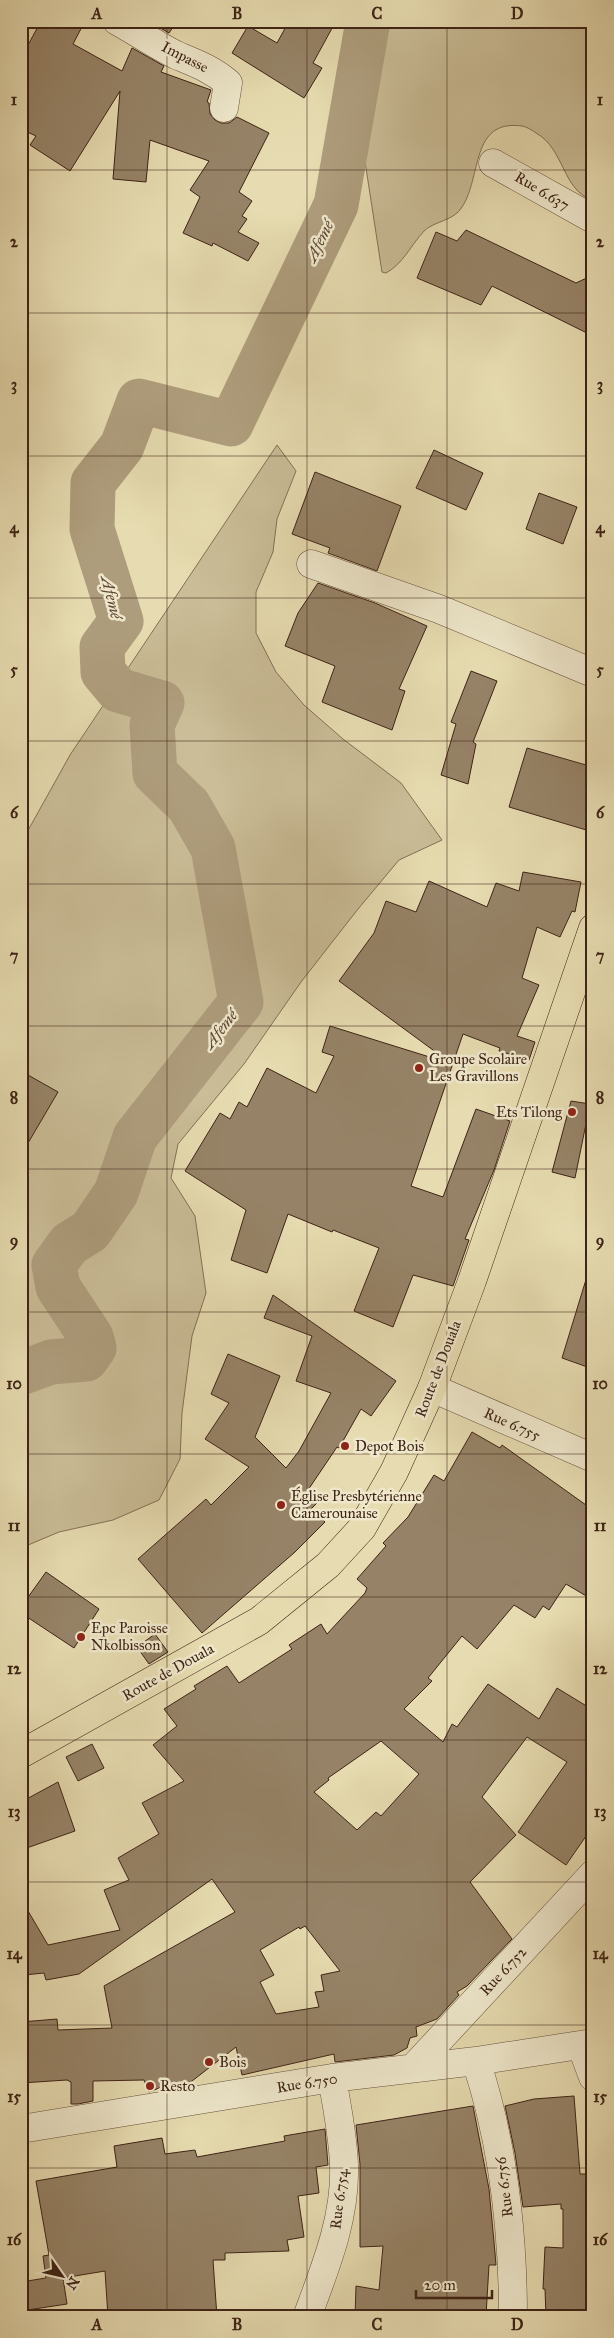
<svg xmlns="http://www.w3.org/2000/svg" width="614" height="2338" viewBox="0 0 614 2338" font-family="'IM FELL Great Primer',serif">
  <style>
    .green { fill: #cabd97; stroke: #847056 }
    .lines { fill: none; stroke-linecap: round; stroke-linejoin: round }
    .river { stroke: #ae9d7c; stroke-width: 45 }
    .building { fill: #968367; stroke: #3e2316; fill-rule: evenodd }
    .minor-casing { stroke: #68513d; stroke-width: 29 }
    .highway-casing { stroke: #3e2316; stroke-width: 29 }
    .minor { stroke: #efe8cc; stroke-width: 28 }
    .highway { stroke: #e7dcb1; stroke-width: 28 }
    .grid { fill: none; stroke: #3e2316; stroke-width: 1; stroke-opacity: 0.55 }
    .poi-dot { fill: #8f2418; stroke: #efe8cc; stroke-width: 2 }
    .labels { text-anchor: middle; stroke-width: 5; stroke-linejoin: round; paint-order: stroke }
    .street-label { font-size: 15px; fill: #3e2316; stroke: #efe8cc }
    .poi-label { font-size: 15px; fill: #3e2316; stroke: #efe8cc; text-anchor: start }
    .water-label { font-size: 16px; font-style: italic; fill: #604835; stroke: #efe8cc }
    .neatline { fill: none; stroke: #3e2316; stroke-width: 2 }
    .grid-label { font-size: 16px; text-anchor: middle; font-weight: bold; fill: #3e2316 }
  </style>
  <rect width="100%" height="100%" fill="#e7dcb1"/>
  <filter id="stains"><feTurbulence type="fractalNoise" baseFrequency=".004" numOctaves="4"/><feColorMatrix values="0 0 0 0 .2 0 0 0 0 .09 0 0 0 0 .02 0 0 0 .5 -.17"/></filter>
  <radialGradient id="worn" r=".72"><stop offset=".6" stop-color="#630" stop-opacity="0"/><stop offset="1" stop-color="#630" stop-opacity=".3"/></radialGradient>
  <path class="green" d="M365,21H593V200C562,191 565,149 536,133C532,130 527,127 522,126C470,119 482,177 462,207C454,221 434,221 424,231C411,245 403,264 386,273L382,272L362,142Z
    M277,445L296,471L277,519L273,552L256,592V633L276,672L304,705L343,739L401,783L442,840L399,860L358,909L301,982L244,1064L178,1144L171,1178L195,1216L206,1293L192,1336L182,1413L180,1459L159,1500L113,1520L59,1532L21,1548V843L70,755Z"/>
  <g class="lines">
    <path class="river" d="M21,1373L51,1362L86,1359L94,1348L91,1337L58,1287L54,1265L69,1244L90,1231L116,1193L135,1137L241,1002L213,848L189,806L155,773L152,725L162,703L118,690L103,672L102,647L121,621L92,529L93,483L122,446L139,401L231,424L336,205L368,21"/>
  </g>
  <path class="building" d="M41,21H85L73,44L122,71L132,48L164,66L161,72L211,90L207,102L209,103L210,114L215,120L221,123H229L237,117L269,133L239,192L252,201L242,216L247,219L238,232L259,243L248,261L213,243L212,246L183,233L200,197L190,190L209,161L150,140L146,182L113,179L120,91L70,171L30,145L36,136L21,129V58Z
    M148,21H177L169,33Z
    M289,21H336L313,63L322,68L304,98L232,53L248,26L277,43Z
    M466,230L576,283L593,275V336L492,286L481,305L417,278L436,232L457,241Z
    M434,450L483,473L466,510L416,488Z
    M315,472L401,506L377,571L328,553L330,548L292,534Z
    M539,493L577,507L563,544L526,529Z
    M318,583L375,603L427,626L399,689L405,691L392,730L322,702L335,666L285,646L298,613Z
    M471,671L497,681L473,742L476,744L468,784L441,775L456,724L451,722Z
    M527,748L593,767V832L509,807Z
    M523,872L581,882L575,912L572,911L560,937L537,927L522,978L539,985L517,1036L535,1042L529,1060L499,1051L500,1048L463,1034L411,1186L443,1197L476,1109L510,1121L494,1170L465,1239L469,1240L453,1286L413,1275L393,1327L354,1311L379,1248L333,1230L332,1232L288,1214L267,1273L231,1260L246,1210L185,1171L220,1113L230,1119L239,1102L247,1107L267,1068L316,1093L334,1056L322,1052L330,1026L452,1064L339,981L374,933L386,901L416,912L429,881L487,907L496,883L519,891Z
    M21,1071L58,1092L21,1155Z
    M571,1101L590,1104L575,1178L552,1172Z
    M588,1273L593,1274V1369L562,1358Z
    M273,1295L396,1381L371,1416L361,1409L339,1448L337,1447L308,1490L319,1501L311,1509L325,1522L295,1552L202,1633L138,1559L206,1499L211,1505L249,1467L205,1439L229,1403L211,1394L228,1354L280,1376L255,1437L286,1468L299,1451L331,1393L296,1381L312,1336L264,1318Z
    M472,1432L500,1448L502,1445L593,1510V1600L566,1584L549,1610L543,1606L535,1618L514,1605L477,1649L462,1636L428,1678L432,1681L404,1709L443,1742L452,1724L457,1727L488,1684L539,1719L557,1688L593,1710V1826L566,1865L518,1832L567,1762L527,1737L482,1797L516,1835L470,1882L512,1939L467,1986L457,1992L459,1995L437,2019L416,2027L417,2036L410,2038L407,2048L394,2055L335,2062L334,2054L242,2075L236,2047L192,2081L175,2088L171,2089L169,2084L149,2092L144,2080L93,2081V2101L78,2104H71V2082L67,2080L21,2083V2022L57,2019L58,2030L112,2028L104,1986L235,1912L212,1879L79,1974L46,1980L44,1973L24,1975L21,1899L48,1945L120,1930L104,1890L129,1880L118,1858L159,1834L142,1803L184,1781L153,1745L177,1726L164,1709L196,1689L194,1686L227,1666L239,1683L292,1649L289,1645L321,1624L327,1634L365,1593L367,1588L357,1579L386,1546L383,1543L408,1517L434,1475L444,1481ZM381,1741L419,1774L381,1816L376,1812L357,1830L314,1792L329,1780L328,1778ZM305,1926L340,1971L321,1975L324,1991L315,1992L319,2007L276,2014L260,1982L274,1975L260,1950L299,1927L300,1929Z
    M46,1572L99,1609L74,1648L21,1613V1607Z
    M155,1634L168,1652L149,1664L137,1647Z
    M92,1744L104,1768L78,1781L66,1757Z
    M58,1782L75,1831L21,1850V1802Z
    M574,2096L580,2174H593L590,2317H546L545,2289H543L545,2247L563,2248V2209H561V2204L523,2207L515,2153L505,2106L534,2099Z
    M473,2106L489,2189L495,2253L496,2265H489L486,2316L421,2314V2317H355L356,2286L379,2290L383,2246L360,2247V2164L356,2125Z
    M325,2129L328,2165L316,2167L319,2193L298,2196L304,2237L287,2240L289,2251L225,2253V2260H213L217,2317H108L105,2271L63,2278L67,2304L21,2311V2282L46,2278L43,2256L49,2255L36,2181L117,2167L114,2146L162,2138L165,2154L195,2150L197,2157L285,2141L284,2136Z"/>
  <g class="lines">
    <defs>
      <path id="minor" d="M117,21C137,32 156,45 176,55C195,63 212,69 228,83L224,108
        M493,163L593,219
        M311,564L439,609L593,673
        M432,1388L593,1458
        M581,2045L593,2077
        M476,2061C503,2143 513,2230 513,2317
        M413,2068L593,1874
        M21,2129L332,2078L476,2061L593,2043
        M307,2317C325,2268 346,2218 344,2165C343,2136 337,2107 332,2078"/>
      <path id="highway" d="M21,1754L259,1621L328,1565L362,1528L394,1472L432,1388L472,1281L593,928"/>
    </defs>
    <use href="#minor" class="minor-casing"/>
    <use href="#highway" class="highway-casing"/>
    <use href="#minor" class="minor"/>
    <use href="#highway" class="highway"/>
  </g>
  <path class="grid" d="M167,21V2317M307,21V2317M447,21V2317M21,170H593M21,313H593M21,456H593M21,598H593M21,741H593M21,884H593M21,1026H593M21,1169H593M21,1312H593M21,1454H593M21,1597H593M21,1740H593M21,1882H593M21,2025H593M21,2168H593"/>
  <g class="poi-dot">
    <circle cx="419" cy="1068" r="5"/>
    <circle cx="572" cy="1112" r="5"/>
    <circle cx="345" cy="1446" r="5"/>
    <circle cx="281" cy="1505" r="5"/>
    <circle cx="81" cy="1637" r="5"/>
    <circle cx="209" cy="2062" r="5"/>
    <circle cx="150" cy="2086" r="5"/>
  </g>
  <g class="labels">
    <g class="street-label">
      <text transform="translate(185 57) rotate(27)" y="5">Impasse</text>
      <text transform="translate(542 191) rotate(31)" y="5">Rue 6.637</text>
      <text transform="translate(438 1369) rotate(-69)" y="5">Route de Douala</text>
      <text transform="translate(512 1424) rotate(24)" y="5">Rue 6.755</text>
      <text transform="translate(168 1672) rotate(-29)" y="5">Route de Douala</text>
      <text transform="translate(503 1971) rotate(-47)" y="5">Rue 6.752</text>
      <text transform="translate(307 2083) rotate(-9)" y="5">Rue 6.750</text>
      <text transform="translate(504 2187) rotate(-97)" y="5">Rue 6.756</text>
      <text transform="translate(339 2199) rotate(-83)" y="5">Rue 6.754</text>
    </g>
    <g class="poi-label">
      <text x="429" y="1064">Groupe Scolaire<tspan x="429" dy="17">Les Gravillons</tspan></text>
      <text x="562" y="1117" text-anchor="end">Ets Tilong</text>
      <text x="355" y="1451">Depot Bois</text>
      <text x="291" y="1501">Église Presbytérienne<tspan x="291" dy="17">Camerounaise</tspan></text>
      <text x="91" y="1633">Epc Paroisse<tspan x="91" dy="17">Nkolbisson</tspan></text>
      <text x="219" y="2067">Bois</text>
      <text x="160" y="2091">Resto</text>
    </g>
    <g class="water-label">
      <text transform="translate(319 241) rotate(-64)" y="6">Afemé</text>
      <text transform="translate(112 597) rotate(76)" y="6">Afemé</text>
      <text transform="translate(220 1029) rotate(-52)" y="6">Afemé</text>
    </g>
  </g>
  <rect width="614" height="2338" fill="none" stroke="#e7dcb1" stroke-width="55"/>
  <g transform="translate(62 2276) rotate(124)" stroke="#efe8cc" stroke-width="4" paint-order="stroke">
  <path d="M0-4L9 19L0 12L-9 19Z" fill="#3e2316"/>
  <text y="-8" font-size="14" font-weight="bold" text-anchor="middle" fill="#3e2316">N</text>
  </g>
  <path d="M416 2290v8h76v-8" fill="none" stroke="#3e2316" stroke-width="2.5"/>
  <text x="424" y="2290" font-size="15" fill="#3e2316" stroke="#efe8cc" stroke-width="4" paint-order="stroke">20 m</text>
  <rect x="28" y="28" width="558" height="2282" class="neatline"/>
  <g class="grid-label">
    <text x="97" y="19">A</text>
    <text x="237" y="19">B</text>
    <text x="377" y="19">C</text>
    <text x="517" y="19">D</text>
    <text x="14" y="105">1</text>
    <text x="600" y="105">1</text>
    <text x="14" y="247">2</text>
    <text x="600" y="247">2</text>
    <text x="14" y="390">3</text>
    <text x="600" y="390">3</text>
    <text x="14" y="533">4</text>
    <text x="600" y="533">4</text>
    <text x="14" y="675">5</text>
    <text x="600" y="675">5</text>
    <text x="14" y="818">6</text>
    <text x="600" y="818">6</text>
    <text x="14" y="961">7</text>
    <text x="600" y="961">7</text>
    <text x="14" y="1103">8</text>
    <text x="600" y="1103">8</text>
    <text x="14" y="1246">9</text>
    <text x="600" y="1246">9</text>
    <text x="14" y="1389">10</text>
    <text x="600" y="1389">10</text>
    <text x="14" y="1531">11</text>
    <text x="600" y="1531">11</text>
    <text x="14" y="1674">12</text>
    <text x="600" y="1674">12</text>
    <text x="14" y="1817">13</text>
    <text x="600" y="1817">13</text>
    <text x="14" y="1959">14</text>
    <text x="600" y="1959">14</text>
    <text x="14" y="2102">15</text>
    <text x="600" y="2102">15</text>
    <text x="14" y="2245">16</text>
    <text x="600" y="2245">16</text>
    <text x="97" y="2330">A</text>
    <text x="237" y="2330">B</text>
    <text x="377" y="2330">C</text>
    <text x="517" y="2330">D</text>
  </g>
  <rect width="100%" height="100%" filter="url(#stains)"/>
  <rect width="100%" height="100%" fill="url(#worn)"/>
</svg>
